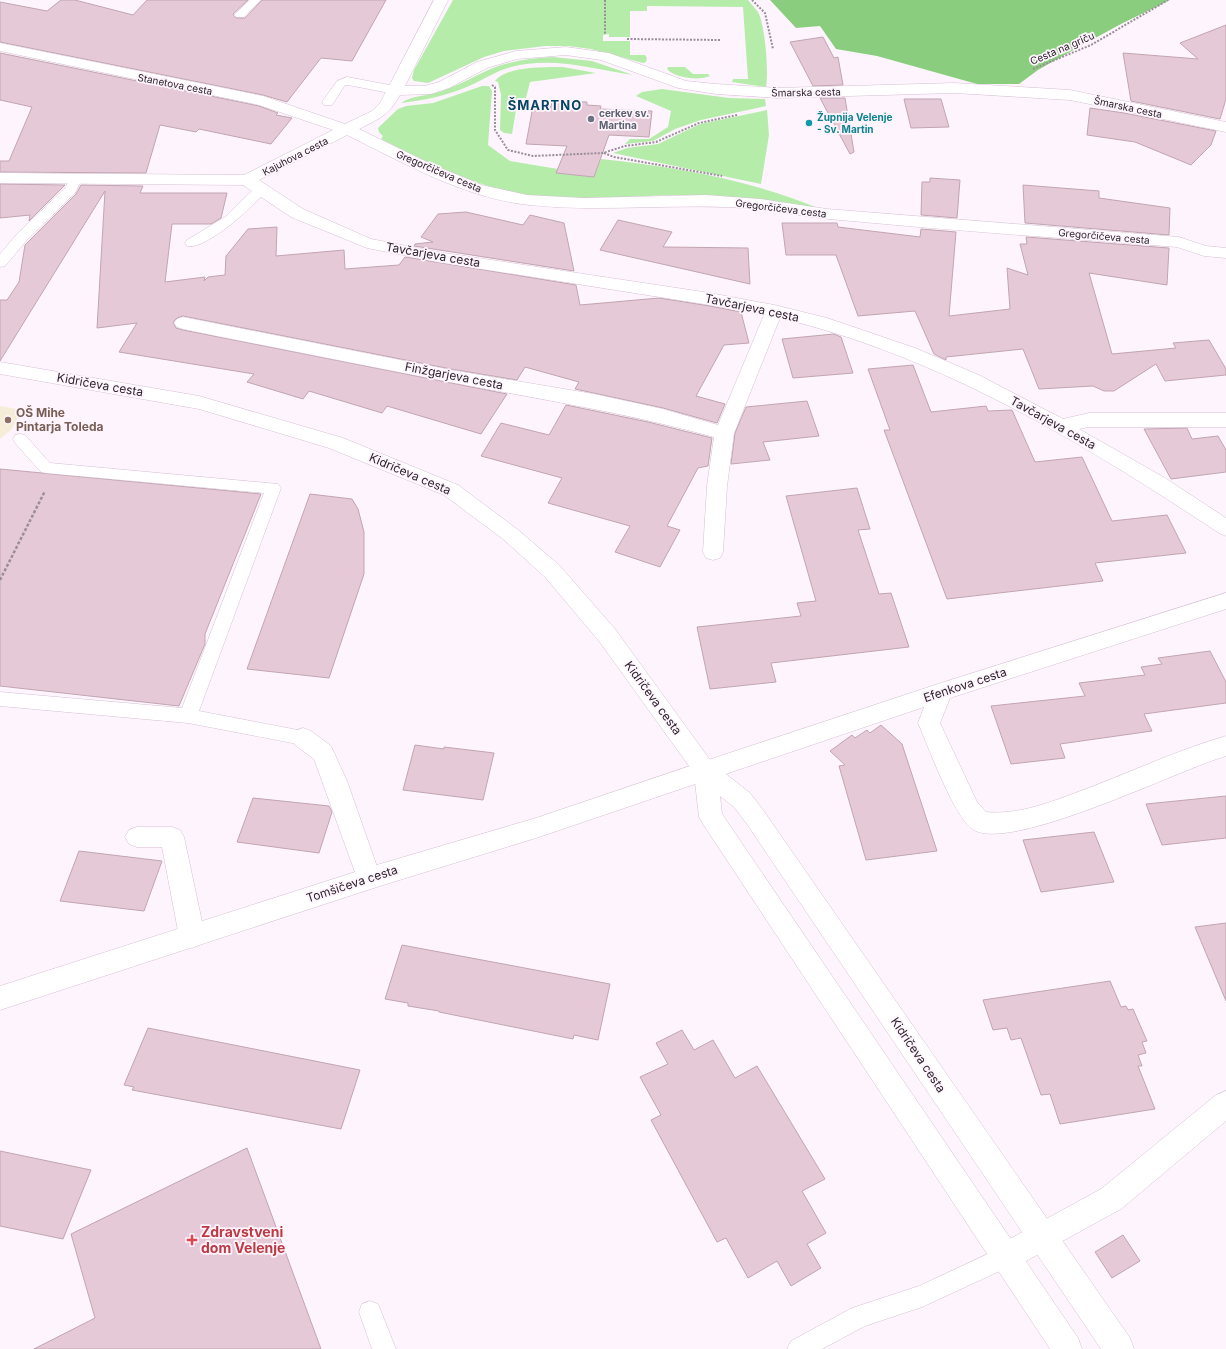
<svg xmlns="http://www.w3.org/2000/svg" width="1226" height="1349" viewBox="0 0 1226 1349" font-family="Inter,sans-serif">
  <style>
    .education { fill: #f6edd8 }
    .green { fill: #b5ecaa }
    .forest { fill: #8bcd7e }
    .building { fill: #e6c9d6; stroke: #c1a5b1 }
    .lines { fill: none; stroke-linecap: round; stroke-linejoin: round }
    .service-casing { stroke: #d6c0d5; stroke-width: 1 }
    .minor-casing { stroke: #d6c0d5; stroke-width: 1 }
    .tertiary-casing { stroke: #d6c0d5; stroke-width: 1 }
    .secondary-casing { stroke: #d6c0d5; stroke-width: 1 }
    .path-far1 { stroke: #988f98; stroke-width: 2; stroke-dasharray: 2 1.5; stroke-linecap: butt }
    .path { stroke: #988f98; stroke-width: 2.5; stroke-dasharray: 3 2; stroke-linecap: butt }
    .service { fill: #fff; fill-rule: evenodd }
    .minor { fill: #fff; fill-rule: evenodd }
    .tertiary { fill: #fff; fill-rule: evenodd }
    .secondary { fill: #fff; fill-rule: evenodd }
    .worship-dot { fill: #6b7280; stroke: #fef4fd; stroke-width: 1.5 }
    .culture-dot { fill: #0f9aa8; stroke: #fef4fd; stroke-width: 1.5 }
    .education-dot { fill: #8d6e63; stroke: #fef4fd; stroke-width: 1.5 }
    .health-dot { fill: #e0444e; stroke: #fef4fd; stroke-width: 1.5 }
    .labels { text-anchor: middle; stroke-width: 3.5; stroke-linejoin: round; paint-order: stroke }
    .far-street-label { font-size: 10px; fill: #2e262e; stroke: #fef4fd }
    .far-worship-label { font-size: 10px; font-weight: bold; fill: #5b616d; stroke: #fef4fd; text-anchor: start }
    .far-culture-label { font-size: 10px; font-weight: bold; fill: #0d838f; stroke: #fef4fd; text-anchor: start }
    .street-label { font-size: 12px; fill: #2e262e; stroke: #fef4fd }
    .education-label { font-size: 12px; font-weight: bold; fill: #785e54; stroke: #fef4fd; text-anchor: start }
    .far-district-label { font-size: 13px; font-weight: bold; letter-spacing: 1px; fill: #054666; stroke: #fef4fd }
    .near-health-label { font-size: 14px; font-weight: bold; fill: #be3a42; stroke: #fef4fd; text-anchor: start }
  </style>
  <rect width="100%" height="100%" fill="#fef4fd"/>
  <path class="education" d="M0,406L23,410L11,430L0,439Z"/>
  <path class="green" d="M453,0H748C751,4 755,8 758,12C765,24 769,73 766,87L732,82L733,79H748L743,7L647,6V11H630V37H609V34L603,35V41H630V55H645L647,58L646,62L643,63L591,49L568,46H545L504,51L484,57L428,83L414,81L412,78L414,70Z
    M553,57L592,61L633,75C592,69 553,56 511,67C496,71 483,80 469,86C446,96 425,100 401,103C411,95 430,96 442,91C460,85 476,75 493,68C512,61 532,58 553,57Z
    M563,67L596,73L530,82L526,98H518L512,134L504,133L500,130L501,95L498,82L495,81C506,66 546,67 563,67Z
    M668,67H685L693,74H708L710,76C699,81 675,78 667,69Z
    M482,86H489L492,91L488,145L510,161L558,169L557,173L594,177L601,159C677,167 752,180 823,210C775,201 727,195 678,195C624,196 568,204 515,193C467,183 424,161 381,139L383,136L379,132L378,128L398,109L406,106L433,103Z
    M662,89L729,98L765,99L766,106L701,120L675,129L653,141L625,144L630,139H649L668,127L671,111L636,96L642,92Z
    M767,110L769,135L761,184L613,153L627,148L658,144L700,124Z"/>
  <path class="forest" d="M770,0H1170L1121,24L1075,49L1038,70L1019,84H977L877,56L836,49L820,26L796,28Z"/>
  <path class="building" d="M61,0H75L133,15L147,0H248L233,14L236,18H245L262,0H386L352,61L321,58L287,102L263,95L0,42V2L47,11Z
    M1226,25V99L1220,119L1131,101L1123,53L1198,59L1180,43Z
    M823,37L834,58L838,57L843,85L813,86L790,42Z
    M0,53L259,106L278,113L276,115L292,118L271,144L199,129L196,132L160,125L146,173L0,172V161H9L32,107L0,100Z
    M820,98H845L854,152L850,154Z
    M904,99H941L949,127L911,128Z
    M552,101L587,102V105L601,106L600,109L652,111L649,137L609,135L594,177L556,173L567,146L526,144L533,106L551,107Z
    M1090,108L1124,113L1216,131L1211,145L1191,165L1135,142L1087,135Z
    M930,178L960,180L957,218L921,215L922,182H930Z
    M0,184L65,185L29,221L30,215L0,218Z
    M81,185L143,186L140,193H227L221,218L211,224H172L165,282L205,277L204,281L208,277L225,275L226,256L248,229L277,227L276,256L344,250L345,269L399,265L405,257L576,285L580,305L659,298L710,306L741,312L749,343L724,345L696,396L725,404L717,423L663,408L575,389L579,382L525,367L517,380L451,369L183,316L177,318L173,322L176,328L183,330L507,394L481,434L387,406L382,413L309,391L303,399L247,382L254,374L119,352L137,323L97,328L105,191L0,361V300H7L19,282L25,245L76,194Z
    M1023,185L1099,191V198L1170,208L1169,235L1025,223Z
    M466,212L523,225L530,215L564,223L574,271L414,246L415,244L433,242L421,237L438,214Z
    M618,220L672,232L663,247L748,248L750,284L600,250Z
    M782,223H837L838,227L920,237L921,229L956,232L949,316L1010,309L1007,268L1028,275L1020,244H1027L1026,237L1169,248L1167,285L1089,273L1112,354L1176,348L1173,343L1209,340L1226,369V375L1165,381L1156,364L1114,391H1104L1093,386L1039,389L1023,349L946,357V360L934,354L915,311L858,316L836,255H786Z
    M834,334L841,337L853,373L793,378L782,339Z
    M913,365L931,412L986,406L988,411L1012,410L1035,462L1082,457L1112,521L1167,515L1186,553L1095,563L1103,581L947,599L884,430H890L868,369Z
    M807,401L819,436L763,442L770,460L731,464L735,433L746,407Z
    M566,405L648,422L712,438L708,466L698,468L667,526L680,530L660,567L615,552L630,526L548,503L562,478L481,456L501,423L549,435Z
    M1187,428L1192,439L1218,436L1226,450V472L1171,479L1144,429Z
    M0,469L261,494L205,634V644L179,706L0,686Z
    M857,488L870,529L858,530L879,594L891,593L909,647L771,663L776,682L710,689L697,627L801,616L797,603L816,601L786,496Z
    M310,494L352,499L358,509L364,532V574L329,678L247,669Z
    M1210,651L1226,682V703L1144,714L1152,731L1060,744L1065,758L1011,764L991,706L1085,696L1079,683L1145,675L1141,667L1162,664L1158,658Z
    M881,725L902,744L937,851L866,860L839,766L845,765L830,751L852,735L855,738L867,730L870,733Z
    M415,745L444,749V747L494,753L483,800L403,790Z
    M1226,796V838L1162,845L1146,804Z
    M253,798L329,806L332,812L319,853L237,842Z
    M1094,832L1114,882L1041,892L1023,840Z
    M79,851L162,861L144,911L60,901Z
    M1226,923V1001L1195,927Z
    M402,945L610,984L598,1040L574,1035L573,1039L439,1012V1011L408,1006V1003L385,999Z
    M1110,981L1121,1007L1126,1006L1128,1010L1133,1009L1147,1041L1142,1042L1146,1053L1138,1055L1142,1066H1138L1155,1109L1060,1124L1050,1094L1041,1095L1021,1038L1011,1040L1007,1028L993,1030L983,1000Z
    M148,1028L360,1070L341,1129L132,1090L134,1087L124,1085Z
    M682,1030L694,1050L713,1040L735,1078L757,1066L825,1179L802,1191L826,1233L807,1244L821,1268L791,1286L777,1261L748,1278L726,1238L717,1242L651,1120L661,1115L640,1077L668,1064L656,1043Z
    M247,1148L321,1349H34L95,1318L71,1234Z
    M0,1151L91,1170L63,1239L0,1226Z
    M1123,1235L1140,1261L1112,1278L1095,1252Z"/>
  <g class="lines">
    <defs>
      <path id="service" d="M250,0H261L244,17H236L234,15L236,13Z
        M347,77L395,86L401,90L395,94L348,85H345L332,105H324L322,102L337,81Z
        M76,175L82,179L75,193L27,240L5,266L0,267V254L17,234L65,188L72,176Z
        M261,185L267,189C257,204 205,251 187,246L185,243L187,240L225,217L257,186Z
        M20,434L25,435L50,463L278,484L281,488L199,711L303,731L309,733L312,738L309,743L303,745L188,723L0,706V692L182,708L264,493L46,473L41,472L15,443L13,439L15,435Z
        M1005,1246L1013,1249L1016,1257L1013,1265L922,1307L865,1326L822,1349H787L791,1341L852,1308L919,1286Z
        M370,1301L378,1304L396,1349H372L359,1312L362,1304Z"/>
      <path id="minor" d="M434,0H448L405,86H425L439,82L477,62L516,51L566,47L609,53L686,81L716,84L778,88L954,83L1070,90L1226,122V132L1070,100L954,93L778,98L716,94L678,88L601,60L566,55L517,59L487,68L449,88L431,94L400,95C389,115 379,119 359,129L431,164L482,185L527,195L584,198L706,195L760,199L827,209L1179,237L1206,246L1226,248V258L1204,256L1177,247C1061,238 945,230 829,219C805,217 782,211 758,209C681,202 605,213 529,205C464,198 404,163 347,135L259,180L303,209L371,239L438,252L710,293L774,305L827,318L915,348L979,375L1063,419L1089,413H1226V427H1089L1079,429L1165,478L1226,518V536L1219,533C1083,443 940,356 780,318L734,433L727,486L723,552L720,558L713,560L706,558L703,552L707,486L714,437C627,413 539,399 450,382C361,365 272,347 183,329L177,327L174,323L177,319L183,317L451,370L594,394L663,409L718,425L764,315L710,305L438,262L367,248L291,217L243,185L0,183V173L244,175L333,130L259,105L0,51V43L263,96L345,124L372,111L380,103Z
        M1226,593V609L950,698L940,723L977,802L986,812C1016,815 1046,804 1075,793C1125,775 1174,751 1226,736V756C1182,768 1004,857 971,828C952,812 929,748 918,723L924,707L705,781L697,778L693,771L697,764L705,761L941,683Z
        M303,728L311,731L331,746L347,781L381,878L378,886L369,889L360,886L314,759L295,745L292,738L295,731Z
        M137,827H172L180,830L184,837L205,936L201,944L192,948L183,944L179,936L162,847H137L129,844L125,837L129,830Z
        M1226,1091V1121L1121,1209L1015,1267L1005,1271L995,1267L991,1257L995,1247L1101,1189L1216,1095Z"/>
      <path id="tertiary" d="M705,761L713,764L717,771L713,778L536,838L380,886L0,1010V986L380,864L536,818Z"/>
      <path id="secondary" d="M0,362L199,396L343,438L458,485L517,529L559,565L615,629L713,764L750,793L763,810L1130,1338L1134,1349H1101L747,824L734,807L720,796L722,814L1078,1338L1082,1349H1050L703,824L699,817L694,773L599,641L545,577L503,539L444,495L329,448L199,409L0,374Z"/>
    </defs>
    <use href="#service" class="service-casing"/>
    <use href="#minor" class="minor-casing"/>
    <use href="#tertiary" class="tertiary-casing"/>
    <use href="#secondary" class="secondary-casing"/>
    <path class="path-far1" d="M605,0V34
      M752,0L765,13L773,49
      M627,39L720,40
      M1033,69L1091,45L1168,0
      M492,85L495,87V130L508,150L533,156L603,153L625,146L656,142L699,123L737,115
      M604,153L614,157L722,176"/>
    <path class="path" d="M0,580L45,491"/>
    <use href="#service" class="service"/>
    <use href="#minor" class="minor"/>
    <use href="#tertiary" class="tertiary"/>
    <use href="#secondary" class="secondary"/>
  </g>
  <circle class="worship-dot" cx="591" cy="119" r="4"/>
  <circle class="culture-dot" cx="809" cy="123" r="4"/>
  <circle class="education-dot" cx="8" cy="420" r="4"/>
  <path class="health-dot" d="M190 1234h4v4h4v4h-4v4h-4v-4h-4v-4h4z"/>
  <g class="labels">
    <g class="far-street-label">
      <text transform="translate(1062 48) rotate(-23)" y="4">Cesta na griču</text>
      <text transform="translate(175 84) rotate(11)" y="4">Stanetova cesta</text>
      <text transform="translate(806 92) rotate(-1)" y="4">Šmarska cesta</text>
      <text transform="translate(1128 107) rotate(12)" y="4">Šmarska cesta</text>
      <text transform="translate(295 156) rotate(-27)" y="4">Kajuhova cesta</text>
      <text transform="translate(439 171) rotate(23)" y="4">Gregorčičeva cesta</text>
      <text transform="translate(781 208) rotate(7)" y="4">Gregorčičeva cesta</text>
      <text transform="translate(1104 236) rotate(5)" y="4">Gregorčičeva cesta</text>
    </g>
    <g class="far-worship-label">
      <text x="599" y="117">cerkev sv.<tspan x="599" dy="12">Martina</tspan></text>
    </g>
    <g class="far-culture-label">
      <text x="817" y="121">Župnija Velenje<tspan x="817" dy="12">- Sv. Martin</tspan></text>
    </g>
    <g class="street-label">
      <text transform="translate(433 255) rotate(10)" y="4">Tavčarjeva cesta</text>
      <text transform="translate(752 308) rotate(12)" y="4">Tavčarjeva cesta</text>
      <text transform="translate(454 376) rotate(11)" y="4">Finžgarjeva cesta</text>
      <text transform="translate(100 385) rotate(10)" y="4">Kidričeva cesta</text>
      <text transform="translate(1053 423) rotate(29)" y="4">Tavčarjeva cesta</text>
      <text transform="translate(410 474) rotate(23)" y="4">Kidričeva cesta</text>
      <text transform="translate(965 685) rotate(-18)" y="4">Efenkova cesta</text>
      <text transform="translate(653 698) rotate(54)" y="4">Kidričeva cesta</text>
      <text transform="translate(352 884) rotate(-18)" y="4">Tomšičeva cesta</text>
      <text transform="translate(918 1055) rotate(56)" y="4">Kidričeva cesta</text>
    </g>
    <g class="education-label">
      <text x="16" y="417">OŠ Mihe<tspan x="16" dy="14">Pintarja Toleda</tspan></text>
    </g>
    <g class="far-district-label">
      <text x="545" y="110">ŠMARTNO</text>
    </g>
    <g class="near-health-label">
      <text x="201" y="1237">Zdravstveni<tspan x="201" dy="16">dom Velenje</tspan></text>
    </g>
  </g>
</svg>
